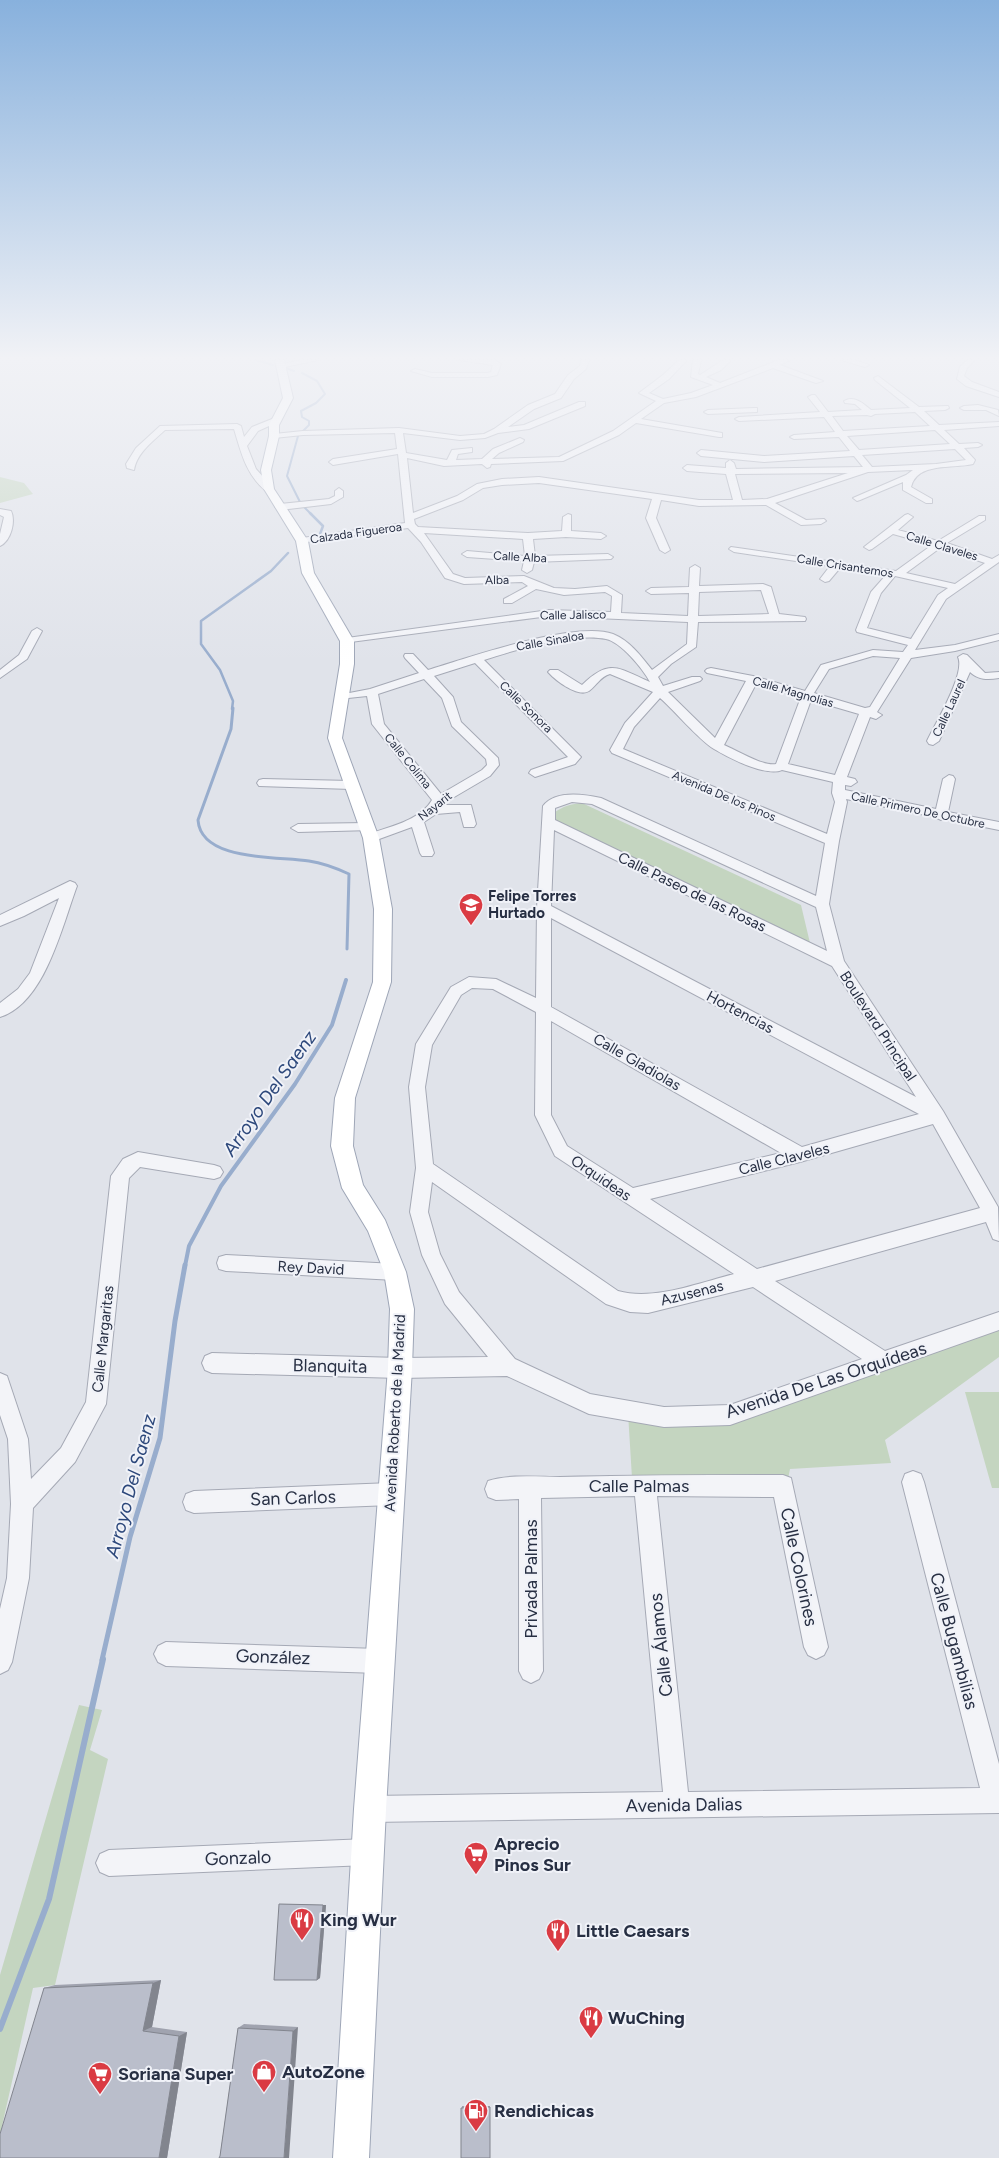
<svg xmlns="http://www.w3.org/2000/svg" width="999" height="2158" viewBox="0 0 999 2158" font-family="Figtree,sans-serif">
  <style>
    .green { fill: #c4d5c0 }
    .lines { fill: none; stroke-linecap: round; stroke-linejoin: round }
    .stream-far5 { stroke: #98adcd; stroke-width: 2 }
    .stream-far4 { stroke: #98adcd; stroke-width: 2.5 }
    .stream-far3 { stroke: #98adcd; stroke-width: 3 }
    .stream-far2 { stroke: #98adcd; stroke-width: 4 }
    .stream-far1 { stroke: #98adcd; stroke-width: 5 }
    .stream { stroke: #98adcd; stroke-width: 6 }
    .minor-casing { stroke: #a5a9b5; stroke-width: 2 }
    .major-casing { stroke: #9ea6b7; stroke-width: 2 }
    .minor { fill: #f3f4f8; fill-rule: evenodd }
    .major { fill: #fff; fill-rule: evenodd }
    .wall { fill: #a0a3af }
    .shaded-wall { fill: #82858e }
    .building { fill: #babecb; stroke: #82858e }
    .labels { text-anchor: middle; stroke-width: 4; stroke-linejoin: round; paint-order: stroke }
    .far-street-label { font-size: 12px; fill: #272f43; stroke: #f0f2f8 }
    .street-label { font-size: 15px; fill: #272f43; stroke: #f0f2f8 }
    .poi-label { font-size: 15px; font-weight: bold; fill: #272f43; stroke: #f0f2f8; text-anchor: start }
    .near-street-label { font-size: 18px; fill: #272f43; stroke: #f0f2f8 }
    .near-poi-label { font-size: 18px; font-weight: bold; fill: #272f43; stroke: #f0f2f8; text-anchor: start }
    .near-water-label { font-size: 19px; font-style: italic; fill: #2d487b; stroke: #f0f2f8 }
  </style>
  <rect width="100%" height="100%" fill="#e0e3ea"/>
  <path class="green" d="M0,477L24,483L33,494L0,503Z
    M582,803L801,905L810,943L560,824L554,819V813C563,806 571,804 582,803Z
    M999,1324V1357L885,1440L891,1463L790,1469L788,1479L632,1478L628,1413L691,1418Z
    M965,1392H999V1488H992Z
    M79,1705L102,1710L90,1750L108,1759L55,1985L33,1988L0,2135V1975Z"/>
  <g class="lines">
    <path class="stream-far5" d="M256,360L273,365
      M283,367L294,371
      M302,373L317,381L325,394L316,403L301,411L302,417L309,421V425L303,431
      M298,436L287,476L301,504L312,515"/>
    <path class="stream-far4" d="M310,513L323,526L320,534
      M232,709L233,701L220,670L201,644V621L271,571L288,553"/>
    <path class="stream-far3" d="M233,708L231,729L198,820C201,862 278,856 309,861C323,863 336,868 349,874L347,949"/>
    <path class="stream-far2" d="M185,1266L189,1246L221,1186L295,1084L332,1025L346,980"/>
    <path class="stream-far1" d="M102,1660L130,1537L160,1438L175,1321L185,1265"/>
    <path class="stream" d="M0,2029L49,1899L103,1659"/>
    <defs>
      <path id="minor" d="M300,360H318L280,368L276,366Z
        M459,360H495L501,364L497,375L488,377H432L411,371L415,369L432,373H487L491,372L493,365Z
        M581,360H589L586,369L574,379L561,398L534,409L508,427L524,425L579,402H585V406L529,429L498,433L485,438L460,440L403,433L406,453L447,460L452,450L472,448V452L458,454L456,460L482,459L493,449L520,438L524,440L523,442L499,453L492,459L559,457L613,431L656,401L639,393L663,375L679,360H687L669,379L649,393L663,399L691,393L713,385L691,377L693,360H701L698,374L700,375L723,360H731L721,370L706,377L720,383L779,360H790L780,365L823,381L816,383L773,368L696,397L664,403L641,419L722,433V437H719L636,423L619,435L563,461L491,464L490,467L487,468L482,464L444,466L407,458L413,513L457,496L477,484L502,479L539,477L699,500H733L726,474L687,471L683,468L687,465L726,468V463L730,460L734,463L736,469L863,467L854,456L764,462L701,456L697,453L701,450L764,456L850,451L839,437L794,439L790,437L794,435L835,432L824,417L739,421L735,419L739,417L820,412L808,397L812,395H815L828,412L862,410L855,404L845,403L844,401C854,395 863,403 871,410L910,408L875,380L874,378L878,376L919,407L948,406L949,408L945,410L924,411L939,425L999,422V426L944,430L959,444L978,443L982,445L978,447L964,448L975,460L973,464C952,469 917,462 911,487L932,499V503H926L903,490V482L860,500L857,501L853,498L906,475L913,470L868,472L775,503L806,520L824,519L826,521L821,524L801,525L766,505L699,506L661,500L656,518L670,550L665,553L660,550L646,518L652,499L539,483L502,485L483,488L463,500L414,519L415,524L418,527L528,533L562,531L563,517L568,514L571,515V531L601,533L606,536L601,539L566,537L533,539L535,556L608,554L613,557L611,559L534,562L532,570L527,573L522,570L524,561L467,557L462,554L467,551L525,556L523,539L424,533L453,574L465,578L524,576L554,588L575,589L607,586L622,595L621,613L688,616L689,593L651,594L646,591L651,588L689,587L690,568L695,565L700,568L699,586L763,584L771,587L779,614L805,617L806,619L805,621L698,622L696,647L671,664L658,677L663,686L692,677H700L702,679L700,681L668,692L715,738L746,681L707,673L705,671L707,669L711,668L753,676L805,691L821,665L873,650L903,652L908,645L857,632L856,630L871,592L886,575L840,568L829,581L825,582L820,579L830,566L734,552L729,549L731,547L896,571L932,545L893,534L872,549L869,550L864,547L905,515L908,514L913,517L898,530L938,541L979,516H985V520L947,543L992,559L999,555V562L946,599L915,650L955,645L999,634V640L955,651L911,658L877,712L882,715L876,719L870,717L847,777L855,779L857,782L851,786L845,785V790L936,809L943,779L949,775L953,776L955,779L948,812L999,822V830L945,819L941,820L935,817L846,799L847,802L839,841L829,904L844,961L943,1111L998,1207L999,1241L993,1239L986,1222L775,1281L885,1351L999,1312V1330L730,1425L664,1427L589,1414L507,1376L400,1378L212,1373L205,1370L202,1363L205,1356L212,1353L400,1358L488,1357L445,1304L422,1255L410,1212L416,1168L409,1087L416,1044L451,987L469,977L496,979L536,998L537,908L543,806C555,790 583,794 601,798L816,896L825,843L612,753L610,750L625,723L653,692L610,674C600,677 597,685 589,691C578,698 555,680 548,672L550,670H558L582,685C610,658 618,668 650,682C643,669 621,642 606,639C575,632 514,650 484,660L581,757L575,764L535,777L529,773L531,770L568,757L475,663L434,676L453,697L461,722L498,758L499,765L490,776L444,803L442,805H471L476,824L474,827H464L460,812L436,814L424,822L434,853L432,856H422L420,853L412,827L371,842L364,838L366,835C388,827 420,821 432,800L372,724L367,696L339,699L337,697L339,695L370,689L419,673L405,658L404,656L405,654H413L428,670C467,658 576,620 613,634C630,641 641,656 652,670L687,644L688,622L549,616L343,643L342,641L347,638L549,610L611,612L612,596L605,592L564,595L536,589L512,603H504V599L528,586L522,582L464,584L445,578L421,542L408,528L299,543L297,541L302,538L405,523L398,454L333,465L329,462L333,459L397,449L395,433L303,435L274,438L270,436L274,434L303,431L399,428L460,436L484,434L494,429L528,405L555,394L568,375L580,366ZM915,412L930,426L843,431L832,416L867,415L871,416L875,414ZM935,430L950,444L859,450L847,436ZM955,449L966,460L936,464L872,467L862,455ZM848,473L767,499L742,500L735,474ZM940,548L985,563L955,584L906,573ZM895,576L948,588L938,595L911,639L867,628L881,593ZM761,590L769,614L698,616L699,592ZM873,656L900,658L870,707L865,708L814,693L829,669ZM424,679L442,698L452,726L486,759L487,765L482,770L441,794L384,724L378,694ZM756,684L801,697L776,764C764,767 736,750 724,745ZM660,698C675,711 698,739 714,749C729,758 766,777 782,770L833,782L832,793L835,802L827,834L623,749L634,727ZM811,700L859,714L835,775L788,764ZM572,802L592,804L816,907L827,951L555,820V808ZM554,830L832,966L916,1097L551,906ZM551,918L919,1114L802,1147L551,1007ZM472,988L493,989L536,1012L535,1115L555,1156L734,1274C698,1283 654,1301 618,1291L433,1164L425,1087L432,1045L461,995ZM551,1021L781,1153L633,1188L567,1146L551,1115ZM933,1124L980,1208L757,1269L650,1199L800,1162ZM432,1182L606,1304L630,1312L648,1313L753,1287L862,1359L730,1405L664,1407L590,1394L515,1359L459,1292L440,1254L428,1212Z
        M841,360H855L869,365L865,367Z
        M967,360H975L967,368L964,376L972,382L999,392V397L966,386L957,379L960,367Z
        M978,405L998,410L999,416L986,410H964L960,408L964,406Z
        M754,408H757V412L708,414L704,412L708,410Z
        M277,417H280V421L258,431L247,446L256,469L272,487V491H266C246,475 241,452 234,429L165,430C152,442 137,453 134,470L127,468L126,464L136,448L160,426L237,424L241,426L244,437L252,427Z
        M339,488L343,491V497L331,504L280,510L275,507L280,504L329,499L335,496V491Z
        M0,509L11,511C16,521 11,541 0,546V534L4,517L0,515Z
        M37,628L42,631L27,659L0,678V670L19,655L32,631Z
        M963,654L967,655L985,673L999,672V678C988,680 978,680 970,672L939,741L933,745L929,744L927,741C935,724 966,673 958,657Z
        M263,779L351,781L357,785L351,789L259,786L257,783L259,780Z
        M367,823L372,824L374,827L372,830L298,832L291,828L298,824Z
        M70,881L75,883L77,886C62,926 45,1003 0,1017V1003L18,989L30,973L59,898L24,916L0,926V915Z
        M138,1152L214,1165L220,1167L223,1172L220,1177L214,1179L140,1167L129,1178L106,1404L75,1462L33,1508L29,1578L12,1662L8,1670L0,1674V1609L7,1578L11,1504L8,1439L0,1415V1373L7,1376L28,1439L31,1479L61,1448L86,1402L111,1176L123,1159Z
        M226,1255L395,1264L402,1266L404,1272L402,1278L395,1280L226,1271L219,1269L217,1263L219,1257Z
        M913,1471L921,1474L924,1482L999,1764V1813L370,1822L361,1818L357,1809L361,1800L370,1796L663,1792L635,1496L541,1498L543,1671L539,1679L531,1683L523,1679L519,1671V1499L496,1500L488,1497L485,1489L488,1481C508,1474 539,1477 560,1477C635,1475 709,1475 783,1475L791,1478L828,1647L824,1655L816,1659L808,1655L804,1647L774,1497L657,1496L688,1792L980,1788L902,1482L905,1474Z
        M391,1483L399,1486L402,1494L399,1502L391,1505L194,1513L186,1510L183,1502L186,1494L194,1491Z
        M166,1642L379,1649L387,1653L391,1661L387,1669L379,1673L166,1666L158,1662L154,1654L158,1646Z
        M367,1839L376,1843L380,1852L376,1861L367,1865L109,1876L100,1872L96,1863L100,1854L109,1850Z"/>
      <path id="major" d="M275,360H284L293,398L279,425V436L271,470L274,489L308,541L314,573L354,641V664L342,738L379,838L392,909L391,982L355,1098L353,1146L363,1185L385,1220L406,1272L414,1309L412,1368L386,1809L369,2158H333L354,1809L388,1368L390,1309L384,1272L368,1231L342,1188L331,1146L335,1098L373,982L374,909L363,838L328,738L340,664V641L302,573L296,541L264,489L261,470L269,436V425L283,398Z"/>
    </defs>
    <use href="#minor" class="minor-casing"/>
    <use href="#major" class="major-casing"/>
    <use href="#minor" class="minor"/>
    <use href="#major" class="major"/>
  </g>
  <path class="wall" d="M279,1904L326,1905L320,1978L317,1980Z
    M161,1980L152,2027L187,2032L167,2158H0L44,1988L55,1985Z
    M244,2024L298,2027L220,2156L238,2028Z
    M462,2106H490V2158H461Z"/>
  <path class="shaded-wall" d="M323,1905H326L320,1978L317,1980Z
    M161,1980L152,2027L143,2031L153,1983Z
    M298,2027L289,2158H284L293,2031Z
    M187,2032L167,2158H159L179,2036Z"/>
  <path class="building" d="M279,1904L323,1905L317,1980H274Z
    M153,1983L143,2031L179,2036L159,2158H0V2134L44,1988Z
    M238,2028L293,2031L284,2158H219L220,2156Z
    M490,2107V2158H461V2108Z"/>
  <linearGradient id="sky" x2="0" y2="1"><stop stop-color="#88b1dd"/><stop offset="0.54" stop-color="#f1f2f6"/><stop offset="1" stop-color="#f1f2f6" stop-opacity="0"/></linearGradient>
  <rect width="999" height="663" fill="url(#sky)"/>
  <defs>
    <symbol id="school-pin" viewBox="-11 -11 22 30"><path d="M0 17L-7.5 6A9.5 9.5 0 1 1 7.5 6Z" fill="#da3b43" stroke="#f0f2f8"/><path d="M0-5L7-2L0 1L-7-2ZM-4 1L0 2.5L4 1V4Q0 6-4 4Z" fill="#fff"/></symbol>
    <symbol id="supermarket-pin" viewBox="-11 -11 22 30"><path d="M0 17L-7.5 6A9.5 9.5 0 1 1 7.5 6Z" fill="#da3b43" stroke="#f0f2f8"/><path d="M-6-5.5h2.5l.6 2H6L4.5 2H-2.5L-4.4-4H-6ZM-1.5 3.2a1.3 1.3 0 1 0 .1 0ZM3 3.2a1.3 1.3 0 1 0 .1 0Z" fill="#fff"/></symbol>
    <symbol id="restaurant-pin" viewBox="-11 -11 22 30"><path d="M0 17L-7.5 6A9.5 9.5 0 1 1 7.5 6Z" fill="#da3b43" stroke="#f0f2f8"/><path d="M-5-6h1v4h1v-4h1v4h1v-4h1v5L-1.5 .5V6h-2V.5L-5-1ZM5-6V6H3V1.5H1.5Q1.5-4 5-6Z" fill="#fff"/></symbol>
    <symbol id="shop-pin" viewBox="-11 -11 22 30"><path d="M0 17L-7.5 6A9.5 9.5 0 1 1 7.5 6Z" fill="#da3b43" stroke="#f0f2f8"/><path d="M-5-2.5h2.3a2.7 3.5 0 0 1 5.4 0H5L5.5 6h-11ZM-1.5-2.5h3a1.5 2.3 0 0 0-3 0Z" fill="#fff"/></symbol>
    <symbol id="fuel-pin" viewBox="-11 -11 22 30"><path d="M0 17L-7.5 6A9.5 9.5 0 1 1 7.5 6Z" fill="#da3b43" stroke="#f0f2f8"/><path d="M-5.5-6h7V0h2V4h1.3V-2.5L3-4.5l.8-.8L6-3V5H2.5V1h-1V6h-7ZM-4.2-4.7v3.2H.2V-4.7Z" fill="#fff"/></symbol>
  </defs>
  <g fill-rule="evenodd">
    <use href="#school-pin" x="457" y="891" width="28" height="38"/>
    <use href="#supermarket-pin" x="462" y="1840" width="28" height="38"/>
    <use href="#restaurant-pin" x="288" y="1906" width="28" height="38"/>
    <use href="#restaurant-pin" x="544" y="1917" width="28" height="38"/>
    <use href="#restaurant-pin" x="577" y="2004" width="28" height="38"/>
    <use href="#shop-pin" x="250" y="2058" width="28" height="38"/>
    <use href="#supermarket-pin" x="86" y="2060" width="28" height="38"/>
    <use href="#fuel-pin" x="462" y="2097" width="28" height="38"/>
  </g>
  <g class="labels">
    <g class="far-street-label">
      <text transform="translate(356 533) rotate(-8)" y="4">Calzada Figueroa</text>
      <text transform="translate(942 546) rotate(17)" y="4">Calle Claveles</text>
      <text transform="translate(520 557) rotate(3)" y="4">Calle Alba</text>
      <text transform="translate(845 566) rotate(9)" y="4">Calle Crisantemos</text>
      <text transform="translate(497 580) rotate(-1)" y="4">Alba</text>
      <text transform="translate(573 615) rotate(-1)" y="4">Calle Jalisco</text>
      <text transform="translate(550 641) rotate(-10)" y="4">Calle Sinaloa</text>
      <text transform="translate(793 692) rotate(16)" y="4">Calle Magnolias</text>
      <text transform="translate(526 707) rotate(44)" y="4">Calle Sonora</text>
      <text transform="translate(949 708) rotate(-65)" y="4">Calle Laurel</text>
      <text transform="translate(408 761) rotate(51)" y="4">Calle Colima</text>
      <text transform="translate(724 796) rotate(23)" y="4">Avenida De los Pinos</text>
      <text transform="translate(435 806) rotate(-38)" y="4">Nayarit</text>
      <text transform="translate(918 810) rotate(12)" y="4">Calle Primero De Octubre</text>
    </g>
    <g class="street-label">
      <text transform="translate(692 892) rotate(26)" y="5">Calle Paseo de las Rosas</text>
      <text transform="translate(740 1012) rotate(28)" y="5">Hortencias</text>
      <text transform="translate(878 1026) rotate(57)" y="5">Boulevard Principal</text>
      <text transform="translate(637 1062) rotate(30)" y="5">Calle Gladiolas</text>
      <text transform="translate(784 1159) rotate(-14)" y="5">Calle Claveles</text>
      <text transform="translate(601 1178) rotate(34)" y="5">Orquideas</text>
      <text transform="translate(311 1268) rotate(3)" y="5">Rey David</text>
      <text transform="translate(692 1293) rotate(-14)" y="5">Azusenas</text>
      <text transform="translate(103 1339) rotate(-84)" y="5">Calle Margaritas</text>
      <text transform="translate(395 1413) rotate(-87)" y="5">Avenida Roberto de la Madrid</text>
    </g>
    <g class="poi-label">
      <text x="488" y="901">Felipe Torres<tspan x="488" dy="17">Hurtado</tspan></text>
    </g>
    <g class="near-street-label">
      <text transform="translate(330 1366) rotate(1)" y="6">Blanquita</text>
      <text transform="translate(826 1380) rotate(-18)" y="6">Avenida De Las Orquídeas</text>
      <text x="639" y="1492">Calle Palmas</text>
      <text transform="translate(293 1498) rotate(-2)" y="6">San Carlos</text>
      <text transform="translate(799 1567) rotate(78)" y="6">Calle Colorines</text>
      <text transform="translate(531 1579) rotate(-90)" y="6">Privada Palmas</text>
      <text transform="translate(954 1641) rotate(75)" y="6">Calle Bugambilias</text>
      <text transform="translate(661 1645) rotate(-96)" y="6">Calle Álamos</text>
      <text transform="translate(273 1657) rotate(2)" y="6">González</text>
      <text transform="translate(684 1805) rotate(-1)" y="6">Avenida Dalias</text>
      <text transform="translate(238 1858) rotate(-2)" y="6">Gonzalo</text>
    </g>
    <g class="near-poi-label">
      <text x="494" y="1850">Aprecio<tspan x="494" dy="21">Pinos Sur</tspan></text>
      <text x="320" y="1926">King Wur</text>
      <text x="576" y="1937">Little Caesars</text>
      <text x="608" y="2024">WuChing</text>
      <text x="282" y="2078">AutoZone</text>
      <text x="118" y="2080">Soriana Super</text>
      <text x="494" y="2117">Rendichicas</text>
    </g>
    <g class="near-water-label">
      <text transform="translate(269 1093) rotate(-55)" y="7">Arroyo Del Saenz</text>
      <text transform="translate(130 1486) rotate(-75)" y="7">Arroyo Del Saenz</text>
    </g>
  </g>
</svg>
